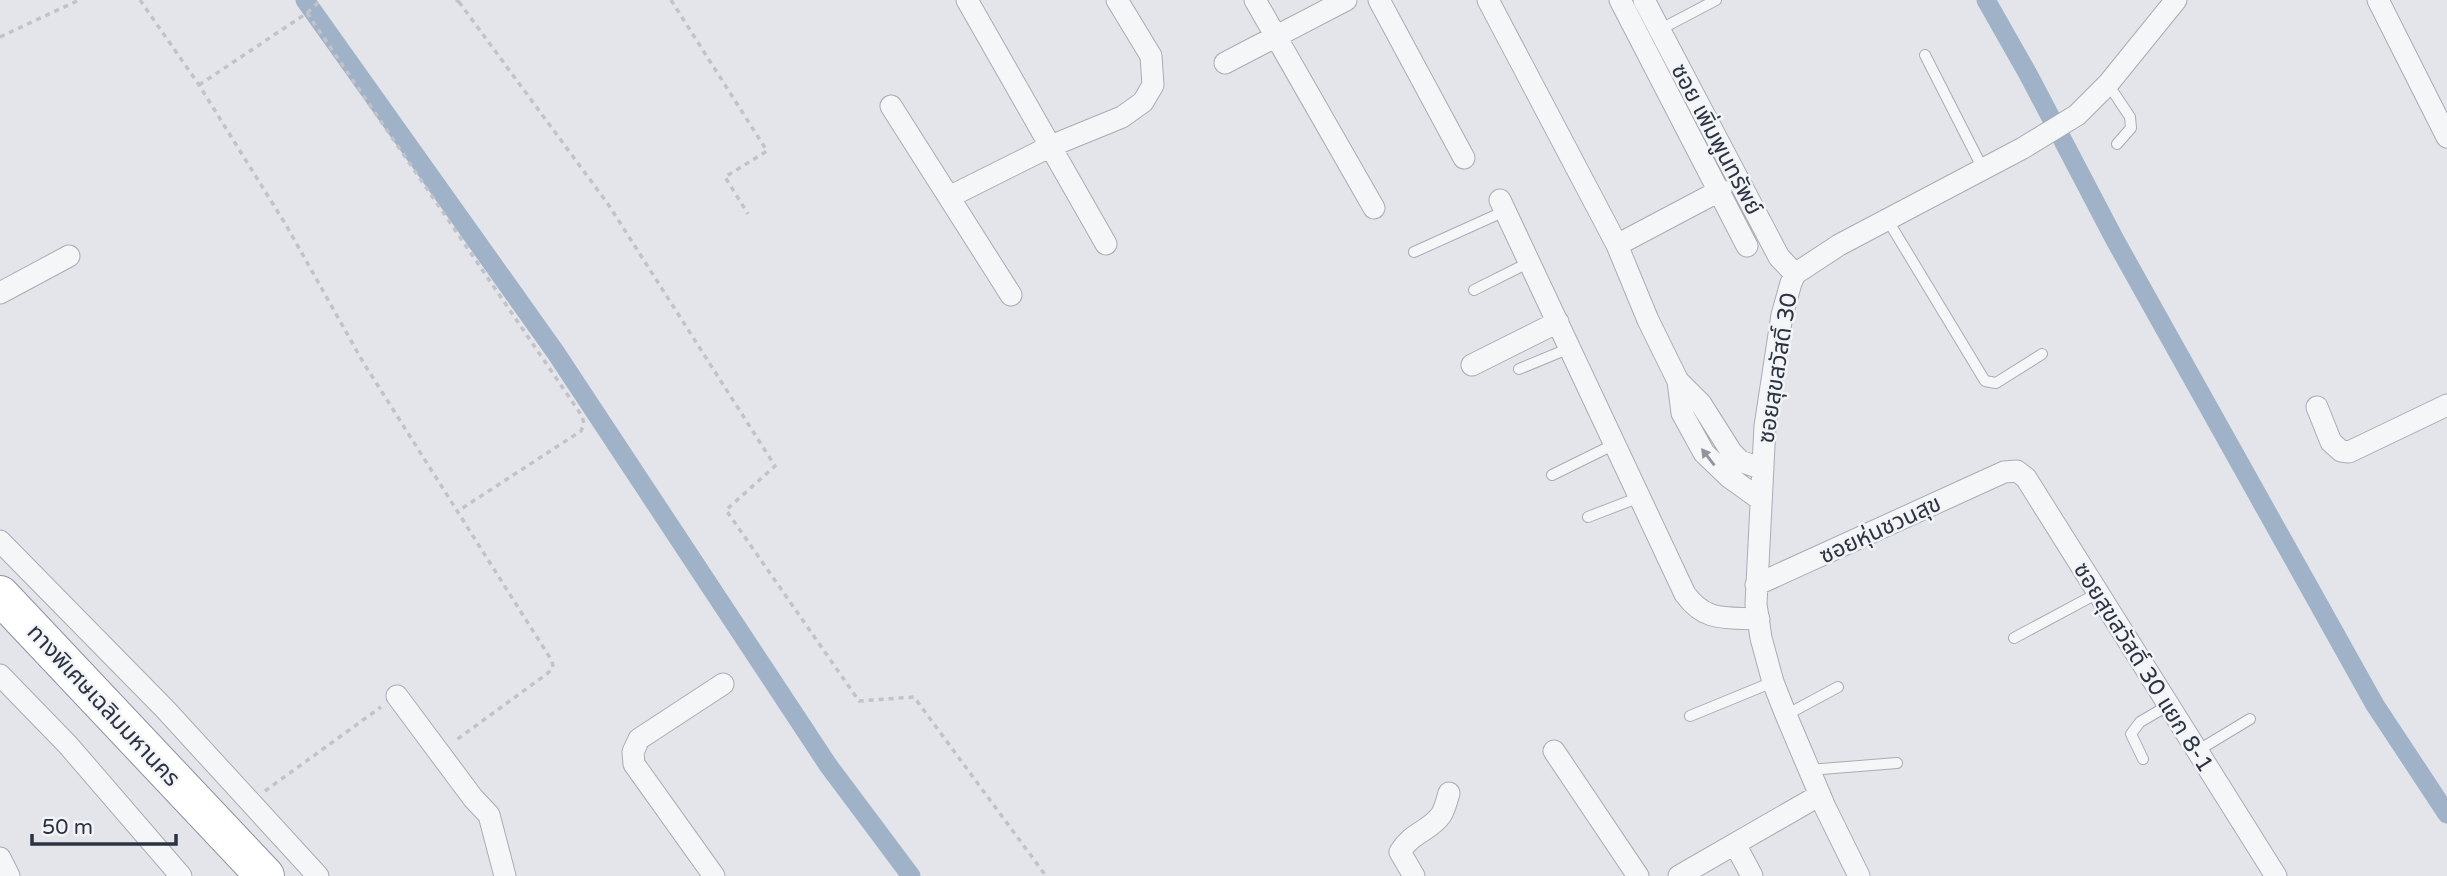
<svg xmlns="http://www.w3.org/2000/svg" width="2447" height="876" viewBox="0 0 2447 876" font-family="'Varela Round','Noto Sans Thai',sans-serif">
  <style>
    .lines { fill: none; stroke-linecap: round; stroke-linejoin: round }
    .canal { stroke: #a0b2c7; stroke-width: 19 }
    .service-casing { stroke: #a8acb4; stroke-width: 12 }
    .minor-casing { stroke: #a8acb4; stroke-width: 23 }
    .motorway-casing { stroke: #8b92a0; stroke-width: 40 }
    .path { stroke: #c1c3c8; stroke-width: 3.5; stroke-dasharray: 5 5; stroke-linecap: butt }
    .service { stroke: #f5f6f8; stroke-width: 10 }
    .minor { stroke: #f5f6f8; stroke-width: 21 }
    .motorway { stroke: #fff; stroke-width: 38 }
    .oneway { fill: #90949c }
    .labels { text-anchor: middle; stroke-width: 5; stroke-linejoin: round; paint-order: stroke }
    .street-label { font-size: 23px; fill: #2c3241; stroke: #f2f4f7 }
  </style>
  <rect width="100%" height="100%" fill="#e3e5ea"/>
  <g class="lines">
    <path class="canal" d="M305,0L556,353L828,765L911,876
      M1986,0L2028,74L2115,240L2375,705L2447,814"/>
    <defs>
      <path id="service" d="M1659,30L1716,0
        M1925,55L1983,169
        M2108,84L2130,117L2131,128L2117,144
        M1887,219L1985,381L1996,383L2042,354
        M1414,252L1505,211
        M1474,290L1530,262
        M1519,369L1570,348
        M1552,475L1615,444
        M1588,517L1640,497
        M2014,638L2098,593
        M1786,715L1838,687
        M1690,716L1773,682
        M2197,751L2250,719
        M2143,759L2131,734L2140,722L2169,705
        M1809,770L1897,763"/>
      <path id="minor" d="M967,0L1106,244
        M1255,0L1374,208
        M1379,0L1464,158
        M1488,0L1617,245L1648,320L1678,381
        M1620,0L1747,246
        M1644,0L1779,257L1795,274
        M2378,0L2447,137
        M1225,63L1346,0
        M891,106L1011,295
        M949,197L1051,146L1122,117L1143,102L1153,85L1151,56L1117,0
        M1500,200L1685,594C1706,623 1727,617 1759,619
        M1617,245L1721,190
        M0,293L69,256
        M1472,365L1558,322
        M2317,407L2331,442L2341,451L2349,452L2447,405
        M1761,500L1729,477L1704,453L1682,413L1678,381L1701,404L1732,453L1740,461L1763,469
        M0,541L165,709L318,876
        M1756,585L2004,472L2017,471L2026,478L2276,876
        M0,675L68,745L181,876
        M397,696L473,798L489,815L505,876
        M1554,751L1638,876
        M1735,844L1752,876
        M0,858L9,876
        M714,876L634,764L633,752L639,739L723,684
        M1414,876L1400,852C1412,832 1430,831 1441,815C1445,809 1447,800 1449,793
        M1679,876L1820,795
        M1859,876L1825,807L1786,715L1773,682L1761,638L1756,604L1765,426L1782,315L1791,283L1795,274L1839,245L2023,148L2077,115L2108,84L2176,0"/>
      <path id="motorway" d="M0,595L265,876"/>
    </defs>
    <use href="#service" class="service-casing"/>
    <use href="#minor" class="minor-casing"/>
    <use href="#motorway" class="motorway-casing"/>
    <path class="path" d="M140,0L199,85L286,225L363,362L552,661L553,667L548,673L455,741
      M456,0L459,2L463,0
      M671,0L767,151L725,177L748,214
      M459,2L608,204L775,466L726,510L859,701L914,697L1046,876
      M307,13L582,416L584,424L581,431L458,511
      M0,37L79,0
      M199,85L307,13L321,0
      M265,791L381,707"/>
    <use href="#service" class="service"/>
    <use href="#minor" class="minor"/>
    <use href="#motorway" class="motorway"/>
  </g>
  <defs><path id="oneway-solid" d="M-6-.8H1V-3.2L6.5 0L1 3.2V.8H-6Z" transform="scale(1.75)"/></defs>
  <use class="oneway" href="#oneway-solid" transform="translate(1708 457) rotate(-128)"/>
  <g class="labels">
    <g class="street-label">
      <text transform="translate(1717 139) rotate(62)" y="8">ซอย เพิ่มพูนทรัพย์</text>
      <text transform="translate(1777 368) rotate(-81)" y="8">ซอยสุขสวัสดิ์ 30</text>
      <text transform="translate(1880 529) rotate(-25)" y="8">ซอยหุ่นชวนสุข</text>
      <text transform="translate(2144 667) rotate(58)" y="8">ซอยสุขสวัสดิ์ 30 แยก 8-1</text>
      <text transform="translate(104 705) rotate(47)" y="8">ทางพิเศษเฉลิมมหานคร</text>
    </g>
  </g>
  <path d="M32 834v10h144v-10" fill="none" stroke="#2c3241" stroke-width="3.5"/>
  <text x="42" y="834" font-size="21" fill="#2c3241" stroke="#f2f4f7" stroke-width="5" paint-order="stroke">50 m</text>
</svg>
